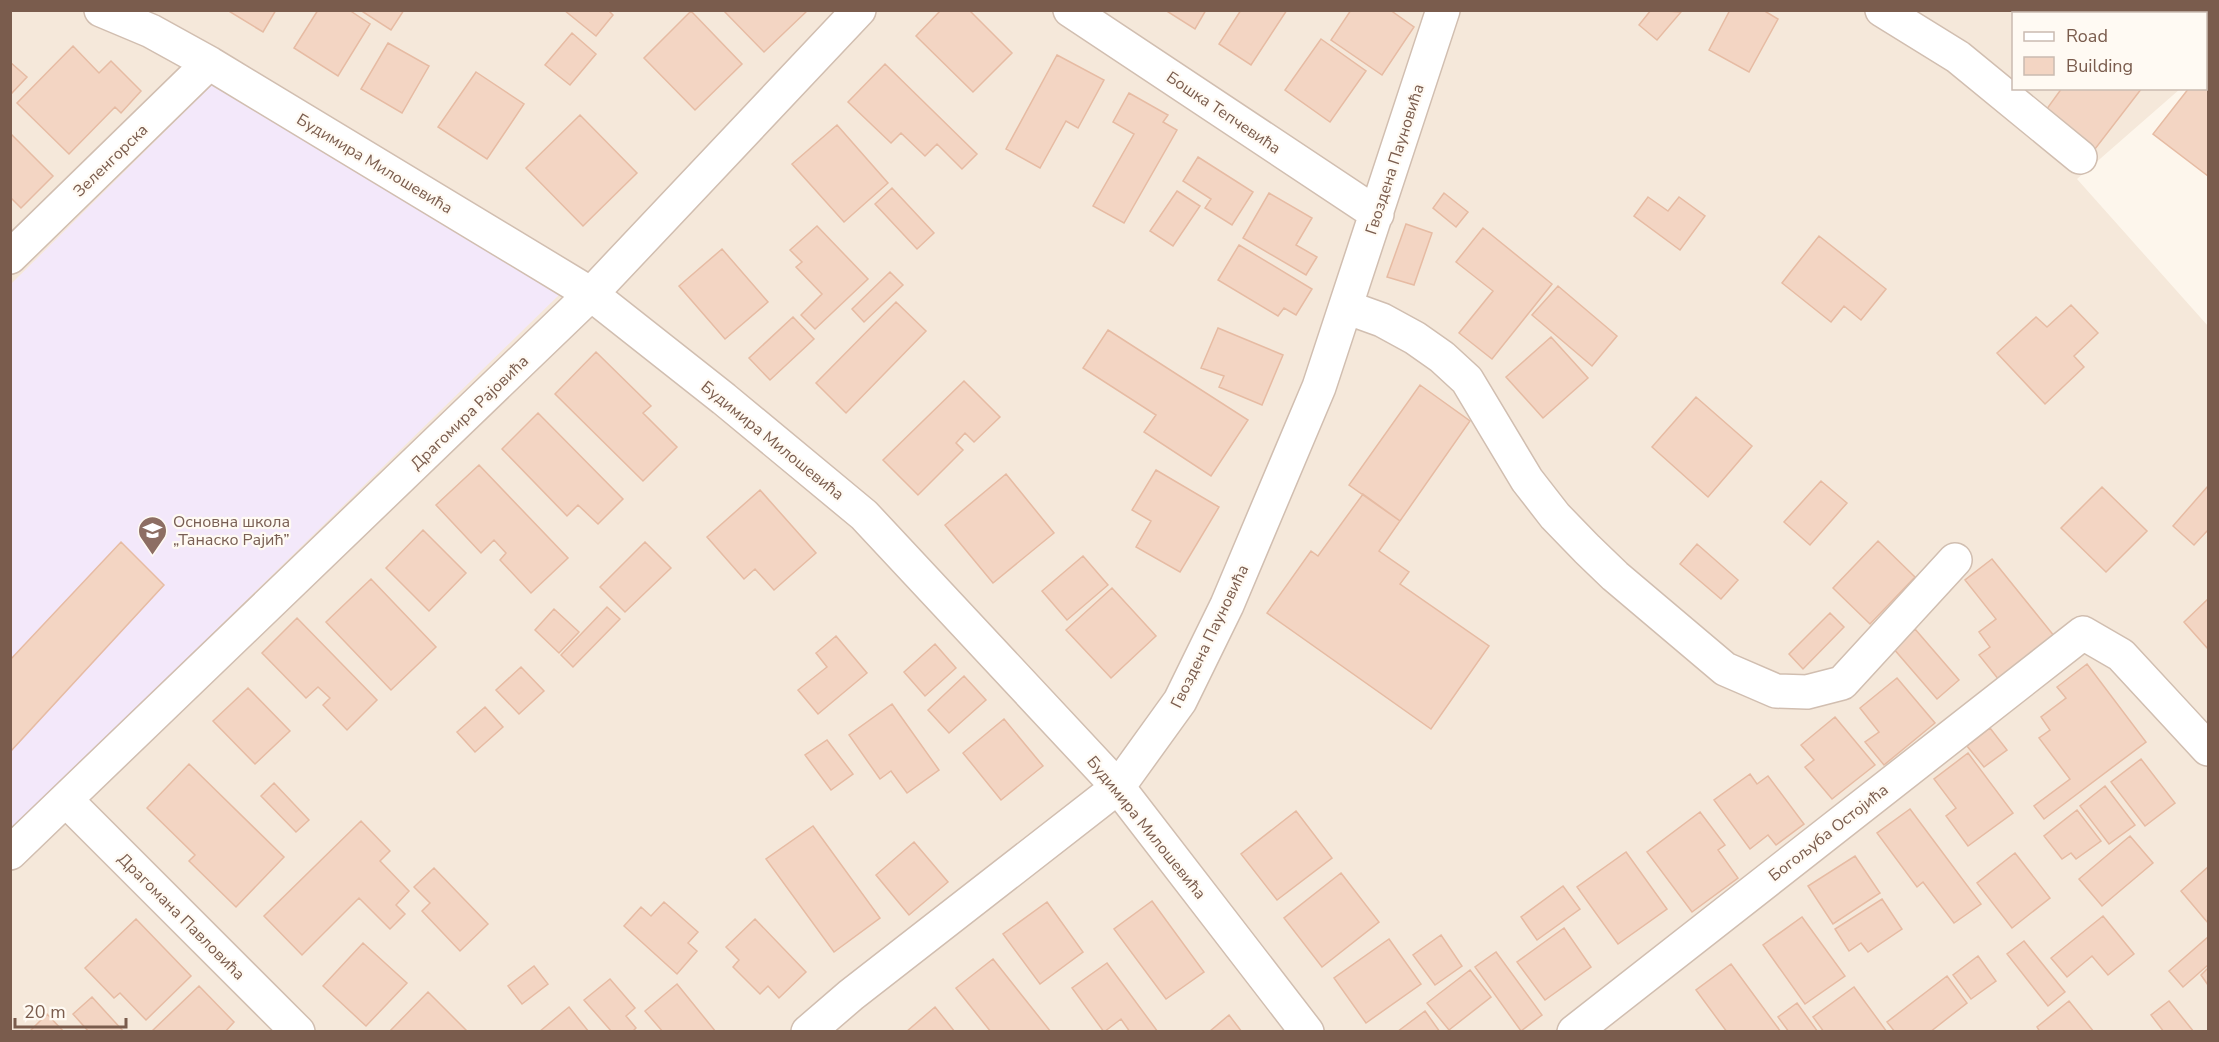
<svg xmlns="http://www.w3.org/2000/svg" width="2219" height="1042" viewBox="0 0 2219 1042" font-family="'Nunito Sans',sans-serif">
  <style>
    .residential { fill: #f5e8da }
    .education { fill: #f3e8fa }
    .building { fill: #f3d5c3; stroke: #e6bba3; stroke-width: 1.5 }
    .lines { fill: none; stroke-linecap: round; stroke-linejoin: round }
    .minor-casing { stroke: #d1beb0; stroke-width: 36 }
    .minor { stroke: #fff; stroke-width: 33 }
    .labels { text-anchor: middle; stroke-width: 4.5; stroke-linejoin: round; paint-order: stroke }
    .street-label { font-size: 16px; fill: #7a5c4d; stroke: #fffaf3 }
    .education-label { font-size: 16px; fill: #785e54; stroke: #fffaf3; text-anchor: start }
  </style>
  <rect width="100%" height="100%" fill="#fdf6ec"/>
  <path class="residential" d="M10,11H2208V64L2206,66V14H2014V88L2180,89L2077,179L2208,326V1031H11Z"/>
  <path class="education" d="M215,82L561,293L11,830V284Z"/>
  <path class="building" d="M227,10H276L263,32Z
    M318,10H349L370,24L338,76L294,48Z
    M360,10H404L391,30Z
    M564,10H608L613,15L596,36Z
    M723,10H807V11L764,52Z
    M941,10H969L1012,53L973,92L916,36Z
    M1165,10H1206L1195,29Z
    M1241,10H1287L1251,65L1219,44Z
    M1351,10H1390L1414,27L1382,75L1331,40Z
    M1651,10L1681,12L1657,40L1639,25Z
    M1730,10H1763L1778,19L1749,72L1709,50Z
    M2149,10H2158L2162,14H2146Z
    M2176,10H2193L2191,14H2180Z
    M691,11L742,64L695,110L644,58Z
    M572,33L596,54L570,85L545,65Z
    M1321,39L1366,71L1330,122L1285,90Z
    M388,43L429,66L402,113L361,89Z
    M73,46L99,73L111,61L141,91L121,113L115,107L69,154L17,103Z
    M1057,55L1104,80L1078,128L1066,121L1040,168L1006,149Z
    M10,62L27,77L10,95Z
    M885,64L977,154L962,169L937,144L925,156L901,133L891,143L848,102Z
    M2206,67L2208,69V176L2153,134L2189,88H2206Z
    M476,72L524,104L487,159L438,127Z
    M2062,88H2142L2095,149L2046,110Z
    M1129,93L1168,115L1163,122L1177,130L1124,223L1093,206L1134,134L1113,122Z
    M580,115L637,173L583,226L526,168Z
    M837,125L888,183L844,222L792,164Z
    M10,133L53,176L21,208L10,197Z
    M1198,157L1253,192L1232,225L1205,208L1211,199L1183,181Z
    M892,188L934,233L917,249L875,204Z
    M1177,191L1200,206L1173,246L1150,231Z
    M1269,193L1312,218L1296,245L1317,257L1306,275L1243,238Z
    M1444,193L1468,212L1456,227L1433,208Z
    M1648,197L1668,211L1679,197L1705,216L1680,250L1634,216Z
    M1406,224L1432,233L1414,285L1387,277Z
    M817,226L868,279L815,329L801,315L822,294L796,267L802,262L790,250Z
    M1483,228L1552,284L1492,359L1459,333L1493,291L1456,262Z
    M1819,236L1886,289L1861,320L1844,306L1831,322L1782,283Z
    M1239,245L1312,289L1296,315L1284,308L1278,316L1218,280Z
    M722,249L768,302L725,339L679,286Z
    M890,272L903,285L864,322L852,309Z
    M1558,286L1617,336L1592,366L1532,315Z
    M896,302L926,331L846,413L816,383Z
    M2071,305L2098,333L2074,356L2084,367L2045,404L1997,353L2036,317L2047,327Z
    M793,317L814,339L770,380L749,358Z
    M1218,328L1283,355L1262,405L1219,387L1224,376L1201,368Z
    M1108,330L1248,420L1211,476L1144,432L1156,415L1083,368Z
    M1551,337L1588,378L1543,418L1506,377Z
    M596,352L651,406L643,413L677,447L643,481L555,394Z
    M964,381L1000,417L974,442L965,433L956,443L963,450L918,495L883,460Z
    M1420,385L1470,421L1400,521L1349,485Z
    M1696,397L1752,446L1708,497L1652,447Z
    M538,413L623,499L598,524L578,505L567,516L502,449Z
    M479,465L568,558L531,593L500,560L506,553L494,540L481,553L436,505Z
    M1156,470L1219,507L1180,572L1136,547L1151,521L1132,510Z
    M1006,474L1054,533L993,583L945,525Z
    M1821,481L1847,503L1810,545L1784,522Z
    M2208,486V530L2194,545L2173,526Z
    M2102,487L2147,531L2106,572L2061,528Z
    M760,490L816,553L774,590L755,569L744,579L707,537Z
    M1363,494L1400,521L1379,551L1409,572L1400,584L1489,646L1431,729L1267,613L1311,551L1318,556Z
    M423,530L466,573L429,611L386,568Z
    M1878,541L1915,577L1870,624L1833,588Z
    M121,542L164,585L10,752V660Z
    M645,542L671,568L625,612L600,587Z
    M1697,544L1738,580L1721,599L1680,564Z
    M1083,556L1108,585L1067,620L1042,591Z
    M1992,559L2055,637L1999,680L1979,655L1990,647L1979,632L1996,619L1965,580Z
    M371,579L436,647L391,690L326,622Z
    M1112,588L1156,636L1111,678L1066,630Z
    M2208,599V649L2184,622Z
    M607,607L620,619L573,667L561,655Z
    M554,609L579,632L559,653L535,630Z
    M1830,613L1844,627L1803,669L1789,654Z
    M297,618L377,700L347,730L323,705L330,698L318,687L306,698L262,653Z
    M1915,629L1959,680L1937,699L1893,648Z
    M836,636L867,673L818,714L798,690L827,667L816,653Z
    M935,644L956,668L925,696L904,672Z
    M2087,664L2146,742L2044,819L2034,806L2070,779L2039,738L2050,730L2041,717L2066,698L2057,687Z
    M521,667L544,691L519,714L496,690Z
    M964,676L986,700L949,733L928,710Z
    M1897,678L1935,723L1884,765L1865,742L1879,732L1860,708Z
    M248,688L290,731L255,764L213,721Z
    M892,704L939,770L907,793L891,771L880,779L849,735Z
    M485,707L503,727L475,752L457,732Z
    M1835,717L1875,765L1832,799L1805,767L1814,760L1801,745Z
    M1004,719L1043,766L1001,800L963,753Z
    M1990,728L2007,750L1984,767L1967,746Z
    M827,740L853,774L831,790L805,755Z
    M1968,753L2013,813L1968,846L1946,816L1956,808L1934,779Z
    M2141,759L2175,803L2145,826L2111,782Z
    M189,764L284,857L236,907L189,861L195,855L147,808Z
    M1750,774L1757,784L1768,776L1804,824L1776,845L1768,835L1750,849L1714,800Z
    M274,783L309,820L296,832L261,796Z
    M2105,786L2135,825L2109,844L2080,806Z
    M1910,809L1981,904L1954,923L1923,882L1917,887L1877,833Z
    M2077,810L2101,841L2076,859L2071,853L2062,859L2044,836Z
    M1296,811L1332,858L1277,900L1241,854Z
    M1700,812L1725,845L1718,850L1738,878L1692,912L1647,852Z
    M361,821L390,851L380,861L409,891L396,905L405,914L390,929L359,898L302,955L264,916Z
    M813,826L880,918L834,952L766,859Z
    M2130,836L2153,863L2102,906L2079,879Z
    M914,842L948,882L909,915L876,875Z
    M1626,852L1667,909L1618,944L1577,887Z
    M2015,853L2050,898L2012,928L1977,883Z
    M1855,856L1880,893L1833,924L1808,886Z
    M2208,867V923L2181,891Z
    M434,868L488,924L460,951L422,911L430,903L414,887Z
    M1341,873L1379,922L1322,967L1284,918Z
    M1563,886L1580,909L1537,940L1521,917Z
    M1882,899L1902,929L1868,952L1861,943L1849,951L1835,929Z
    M1152,901L1204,972L1166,999L1114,929Z
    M664,902L698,932L688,943L697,951L677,974L624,926L641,907L651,916Z
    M1047,902L1083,952L1040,984L1003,934Z
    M2103,916L2134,954L2108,975L2092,956L2067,977L2051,958Z
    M1802,917L1845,976L1805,1004L1763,945Z
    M136,919L191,976L146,1020L120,993L114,998L85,968Z
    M755,919L806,972L779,998L768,986L760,994L733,967L739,960L726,947Z
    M1564,928L1591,967L1545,1000L1517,962Z
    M1441,935L1462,966L1435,985L1413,955Z
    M2208,937V965L2183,987L2169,971Z
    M1389,939L1421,984L1366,1023L1334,978Z
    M2024,941L2065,992L2048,1006L2007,954Z
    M363,943L407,983L366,1026L323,986Z
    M1496,952L1542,1015L1521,1031L1475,967Z
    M1978,956L1996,981L1971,999L1953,975Z
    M993,959L1051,1032H991L956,988Z
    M1107,963L1158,1032H1130L1121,1019L1104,1032L1072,988Z
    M1731,964L1781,1032H1727L1696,990Z
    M534,966L548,984L522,1004L508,986Z
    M2208,968V985L2201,975Z
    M1470,970L1491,997L1449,1030L1427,1003Z
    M1947,976L1967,1003L1930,1032H1895L1887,1022Z
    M610,979L635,1008L626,1016L636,1028L632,1032H612L584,1000Z
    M677,984L716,1032H663L645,1011Z
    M199,986L234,1022L225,1032H151Z
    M1854,987L1887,1032H1824L1813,1017Z
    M428,992L468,1032H389Z
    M92,997L124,1032H89L73,1014Z
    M2069,1001L2094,1032H2040L2037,1027Z
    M2169,1001L2194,1032H2164L2151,1015Z
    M1797,1003L1818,1032H1789L1778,1017Z
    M569,1007L589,1032H539Z
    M935,1007L955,1032H906Z
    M1425,1011L1440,1032H1397Z
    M47,1014L64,1032H29Z
    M1229,1015L1242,1032H1209Z"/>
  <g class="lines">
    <defs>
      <path id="minor" d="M101,10L151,31L209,63L591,294L724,399L864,515L1118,787L1307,1032
        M1070,10L1377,214
        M1882,10L1958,57L2080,157
        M10,257L209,63
        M1346,307L1382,320L1415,338L1442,357L1467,380L1527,480L1555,516L1587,549L1615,576L1725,669L1776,691L1807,692L1842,683L1955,560
        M66,800L298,1032
        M10,853L591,294L859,10
        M808,1032L851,995L1118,787L1180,701L1227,605L1319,387L1443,10
        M1574,1032L2083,633L2121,655L2208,749"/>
    </defs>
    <use href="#minor" class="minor-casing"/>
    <use href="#minor" class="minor"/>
  </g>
  <defs>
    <symbol id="school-pin" viewBox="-11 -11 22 30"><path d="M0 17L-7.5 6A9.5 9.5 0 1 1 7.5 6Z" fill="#8d6e63" stroke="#fffaf3"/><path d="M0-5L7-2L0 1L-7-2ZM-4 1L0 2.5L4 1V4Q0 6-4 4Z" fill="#fff"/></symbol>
  </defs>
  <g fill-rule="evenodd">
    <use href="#school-pin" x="136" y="514" width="33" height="45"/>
  </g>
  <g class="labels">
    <g class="street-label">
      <text transform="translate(1224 112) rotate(34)" y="6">Бошка Тепчевића</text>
      <text transform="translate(1394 159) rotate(-72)" y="6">Гвоздена Пауновића</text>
      <text transform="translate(110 160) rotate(-44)" y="6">Зеленгорска</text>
      <text transform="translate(375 163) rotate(31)" y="6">Будимира Милошевића</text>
      <text transform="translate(469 412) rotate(-44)" y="6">Драгомира Рајовића</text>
      <text transform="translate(773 440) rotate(39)" y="6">Будимира Милошевића</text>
      <text transform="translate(1209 636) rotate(-64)" y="6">Гвоздена Пауновића</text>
      <text transform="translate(1147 827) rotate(51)" y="6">Будимира Милошевића</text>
      <text transform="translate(1828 832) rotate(-38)" y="6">Богољуба Остојића</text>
      <text transform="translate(182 916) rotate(45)" y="6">Драгомана Павловића</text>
    </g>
    <g class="education-label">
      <text x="173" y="527">Основна школа<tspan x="173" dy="18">„Танаско Рајић”</tspan></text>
    </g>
  </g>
  <rect width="2219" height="1042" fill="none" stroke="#7a5c4d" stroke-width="24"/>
  <rect x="2012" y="12" width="195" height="78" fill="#fffaf3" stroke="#cabbb1" stroke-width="1.5"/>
  <rect x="2024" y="32" width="30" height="9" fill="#ffffff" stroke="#cabbb1" stroke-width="1.5"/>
  <text x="2066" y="42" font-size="18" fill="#7a5c4d">Road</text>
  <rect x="2024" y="57" width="30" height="18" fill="#f3d5c3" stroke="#cabbb1" stroke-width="1.5"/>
  <text x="2066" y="72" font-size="18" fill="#7a5c4d">Building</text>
  <path d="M15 1018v9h111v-9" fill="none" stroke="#7a5c4d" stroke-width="3"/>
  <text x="24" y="1018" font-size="18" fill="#7a5c4d" stroke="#fffaf3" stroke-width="4.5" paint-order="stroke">20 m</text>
</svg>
